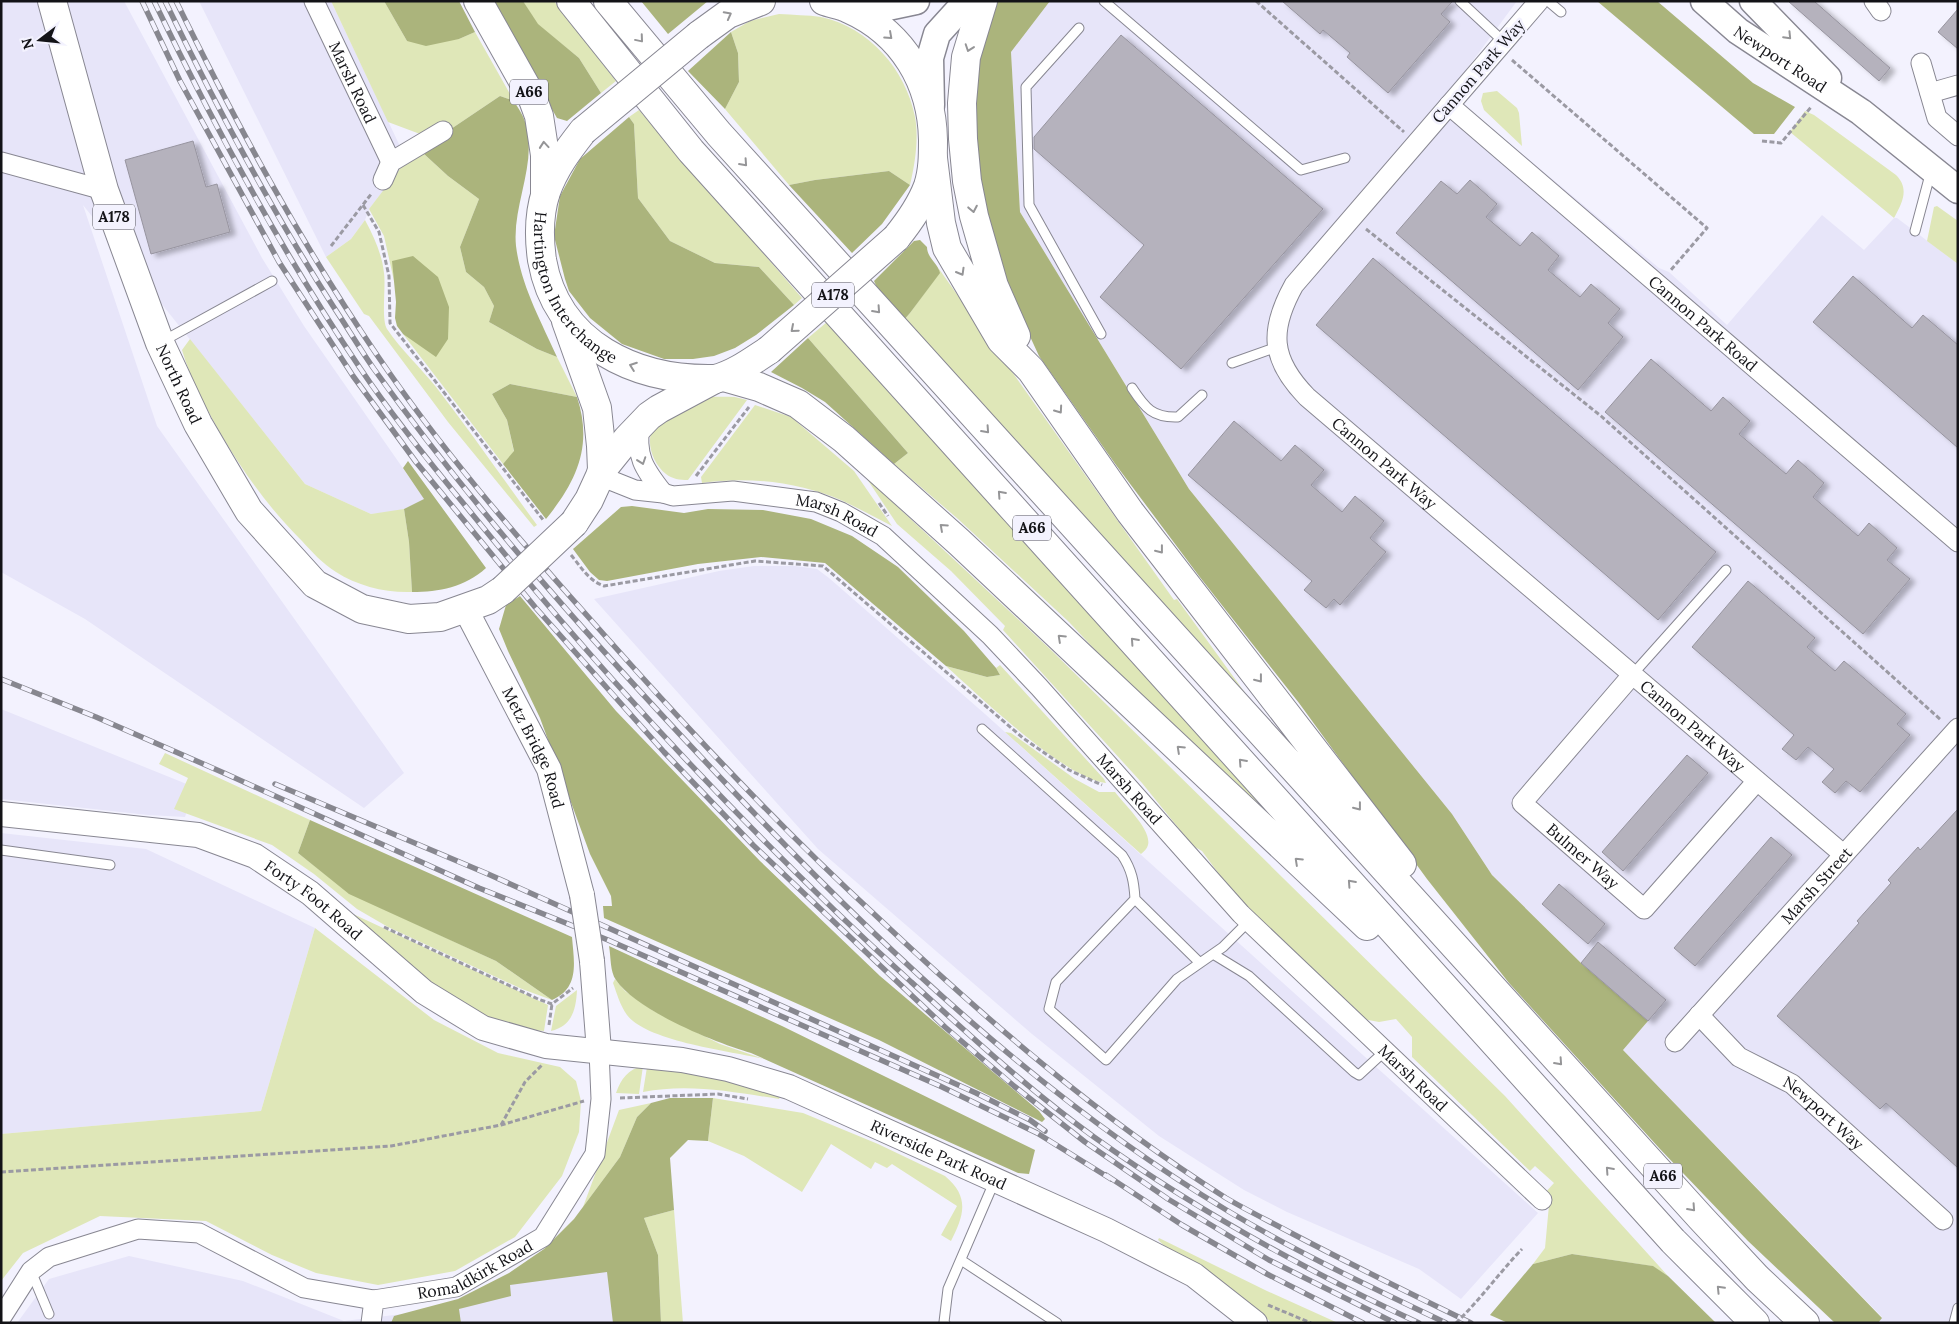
<svg xmlns="http://www.w3.org/2000/svg" width="1959" height="1324" viewBox="0 0 1959 1324" font-family="Lora,serif">
  <style>
    .built { fill: #e7e5f9 }
    .green { fill: #dfe7b8 }
    .forest { fill: #abb47c }
    .building { fill: #b5b2bd; stroke: #97949f; filter: url(#shadow) }
    .lines { fill: none; stroke-linecap: round; stroke-linejoin: round }
    .service-casing { stroke: #888792; stroke-width: 11 }
    .minor-casing { stroke: #888792; stroke-width: 21 }
    .tertiary-casing { stroke: #888792; stroke-width: 26 }
    .secondary-casing { stroke: #888792; stroke-width: 29 }
    .primary-casing { stroke: #888792; stroke-width: 30 }
    .trunk-casing { stroke: #888792; stroke-width: 30 }
    .path { stroke: #9b9aa3; stroke-width: 3; stroke-dasharray: 5 2.5; stroke-linecap: butt }
    .service { stroke: #fff; stroke-width: 9 }
    .minor { stroke: #fff; stroke-width: 19 }
    .tertiary { stroke: #fff; stroke-width: 24 }
    .secondary { stroke: #fff; stroke-width: 26 }
    .primary { stroke: #fff; stroke-width: 28 }
    .trunk { stroke: #fff; stroke-width: 28 }
    .rail-casing { stroke: #87878f; stroke-width: 5.5 }
    .rail { stroke: #f3f2fe; stroke-width: 4; stroke-dasharray: 11; stroke-linecap: butt }
    .tertiary-bridge-casing { stroke: #888792; stroke-width: 26; stroke-linecap: butt }
    .primary-bridge-casing { stroke: #888792; stroke-width: 30; stroke-linecap: butt }
    .path-bridge { stroke: #9b9aa3; stroke-width: 3; stroke-dasharray: 5 2.5; stroke-linecap: butt }
    .tertiary-bridge { stroke: #fff; stroke-width: 24 }
    .primary-bridge { stroke: #fff; stroke-width: 28 }
    .oneway { stroke: #959597 }
    .labels { text-anchor: middle; stroke-width: 5; stroke-linejoin: round; paint-order: stroke }
    .shield { fill: #f3f2fe; stroke: #56565c; stroke-width: 1 }
    .shield-label { font-size: 15px; font-weight: bold; fill: #131317 }
    .street-label { font-size: 16px; fill: #131317; stroke: #f3f2fe }
  </style>
  <defs>
    <filter id="shadow"><feDropShadow dx="5.5" dy="3" stdDeviation="2.5" flood-color="#0004"/></filter>
  </defs>
  <rect width="100%" height="100%" fill="#f3f2fe"/>
  <path class="built" d="M1,1H124L262,258L304,326L425,500L399,511L371,514L305,484L83,205L157,426L404,773L364,808L85,619L1,572Z
    M199,1H331L407,161L369,209L365,220L351,239L326,257Z
    M1050,1H1517L1449,93L1659,268L1669,272L1727,325L1822,215L1864,250L1894,218H1897L1958,264V1323H1878L1882,1317L1623,1050L1648,1021L1581,963L1492,875L1452,814L1189,489L1020,212L1011,52Z
    M754,566H795L817,569L829,578L985,714L1538,1213L1461,1299L1419,1269L1287,1212L1244,1190L1159,1136L1032,1034L818,849L594,599L719,571Z
    M1,709L194,787L185,817L148,815L1,799Z
    M1,833L146,849L315,928L261,1111L1,1134Z
    M627,1238L639,1323H17L49,1279L129,1256L243,1281L344,1321L453,1308L582,1249Z"/>
  <path class="green" d="M331,1H384L407,41L459,39L475,32L514,101L500,96L448,131L441,121L420,134L388,122Z
    M523,1H554L616,81L601,93L579,58L537,24Z
    M779,14C793,15 808,15 821,17C869,27 906,70 915,117C919,138 915,164 910,185L889,171L815,180L789,185L725,109L739,82L738,53L731,32L750,21Z
    M1497,91L1517,108L1519,113L1522,146L1484,110L1481,101L1483,93Z
    M639,110L802,298L794,305L759,267L715,263L670,241L638,198L634,124L629,117Z
    M1805,111L1814,115L1896,175C1910,189 1902,203 1894,218L1790,132Z
    M423,153L448,176L479,199L460,247L466,272L484,287L494,306L489,322L537,349L557,357L577,397L510,384L492,394L507,420L514,452L503,464L403,334L406,335L393,261L394,281L384,236L369,209L402,166Z
    M1937,206L1958,221V264L1927,241L1934,207Z
    M365,220C374,237 382,254 384,273C386,287 381,319 387,329C401,350 421,368 436,387C471,432 503,479 537,525L534,527L448,422L369,316L364,314L326,257L351,239Z
    M939,269L1174,600L1177,599L1251,701L1246,706L903,321L910,313L939,273Z
    M827,322L1079,599L1292,839L1126,683L1069,622L958,519L894,464L908,453L808,338Z
    M190,339L305,484L371,514L404,509L409,542L412,592C385,593 358,586 336,572C323,564 312,552 302,541C269,508 246,476 222,436C206,408 191,381 182,350Z
    M735,397L747,400L688,480C680,480 672,479 666,474C651,462 644,438 656,422C659,419 694,401 700,399C710,396 724,397 735,397Z
    M755,405L791,417L854,471L892,526C876,518 860,509 843,501C800,482 749,476 702,483L701,477Z
    M859,467L902,511L1050,649L1505,1096L1668,1276L1652,1266L1572,1254L1533,1264L1545,1248L1549,1205L1544,1194L1554,1183L1535,1166L1530,1171L1412,1057V1037L1396,1019L1379,1022L1363,1019L1260,921L1224,881L1202,851L1193,846L1142,783L1003,630L1005,626L951,571L897,524Z
    M1000,665L1104,779L1106,783C1067,780 977,694 946,666L987,677L1000,675L996,668Z
    M1005,732L1011,733L1075,779L1099,792H1115C1124,804 1152,830 1148,845C1147,849 1144,851 1141,854Z
    M165,753L310,820L298,853L349,893L496,961L552,1000L522,989L388,927L357,909L314,874L272,845L174,809L188,778L159,764Z
    M351,913L548,1005L544,1031C466,1026 406,962 351,913Z
    M315,928L434,1020L498,1053L560,1067L576,1081L581,1101L579,1132L562,1176L515,1237L455,1271L378,1285L316,1273L272,1255L206,1221L100,1216L23,1253L1,1281V1134L261,1111Z
    M615,979L625,991L652,1010L720,1044L764,1059C731,1051 648,1042 627,1015C620,1005 617,994 613,983Z
    M577,990C576,1010 572,1026 551,1031L556,1006Z
    M643,1066L639,1094L616,1093C621,1079 628,1069 643,1066Z
    M647,1067L714,1076L780,1097L779,1099C734,1092 688,1083 643,1092Z
    M713,1098L803,1113L878,1144L945,1176C970,1197 964,1215 951,1241L941,1235L957,1206L892,1164L887,1168L875,1162L871,1169L831,1144L802,1192L744,1156L708,1141Z
    M651,1103L637,1117L620,1157L583,1207L619,1110Z
    M674,1210L683,1323H661L658,1255L644,1218Z
    M1159,1238L1267,1291L1338,1323H1272L1250,1304L1169,1250L1158,1240Z"/>
  <path class="forest" d="M384,1H459L475,32L459,39L426,46L407,41Z
    M490,1H523L538,24L579,58L601,93L567,121L557,118Z
    M641,1H708L668,34Z
    M994,1H1050L1011,52L1020,212L1189,489L1452,814L1492,875L1581,963L1648,1021L1623,1050L1882,1318L1878,1323H1835L1748,1241L1660,1149L1509,983L1427,879L1299,703L1199,576L1116,465L1039,356L1004,280L986,220L981,184L973,101L982,41Z
    M1597,1H1657L1753,83L1795,107L1774,134H1754Z
    M731,32L738,53L739,82L725,109L688,71Z
    M500,96L514,101C518,108 524,116 526,125C537,165 512,205 516,246C521,286 541,321 557,357L537,349L489,322L494,306L484,287L466,272L460,247L479,199L448,176L423,153L448,131Z
    M629,117L634,124L638,198L670,241L715,263L759,267L794,305L756,335L735,348L714,356L693,359H664L622,344L590,318L569,291L565,279L554,236L560,196L580,159Z
    M889,171L910,185L882,224L852,253L789,185L815,180Z
    M920,240L927,247C927,258 938,263 940,273L910,313L903,321L882,298L874,281L914,241Z
    M413,256L438,277L449,307L448,339L436,357L403,334L397,326L395,318L396,302L392,261Z
    M808,338L908,453L894,464L825,402L802,388L771,372Z
    M510,384L577,397C593,446 577,481 546,519L503,464L514,451L507,420L492,394Z
    M408,461L486,568C465,587 439,592 412,592L409,542L404,509L424,499L403,468Z
    M632,506L684,513L708,509L763,510L811,519L852,536L898,567L964,631L996,668L1000,675L987,677L946,666L825,563L761,557L698,564L607,581L599,580L590,572L573,549L621,507Z
    M520,596L616,711L760,861L880,976L1039,1111L1045,1119L1042,1122L879,1040L604,918L603,906H612L611,896L590,854L540,718L508,651L499,629L506,605Z
    M310,820L572,937C574,962 580,988 552,1000L496,961L349,894L298,853Z
    M609,946L782,1026L1035,1150L1029,1174L1018,1173L751,1053C716,1043 637,1011 616,980C610,972 611,957 609,946Z
    M670,1098H713L708,1141L688,1140L670,1158L674,1210L644,1218L658,1255L661,1323H613L607,1272L510,1285L511,1296L459,1309L461,1323H391L394,1316L458,1299L509,1273L544,1249L574,1219L620,1157L637,1117L651,1103Z
    M1572,1254L1653,1266L1668,1276L1716,1323H1508L1490,1315L1533,1264Z"/>
  <path class="building" d="M1282,1H1453L1441,14L1450,22L1388,93L1347,57L1350,53L1323,30L1320,34Z
    M1788,1H1814L1890,68L1879,81Z
    M1958,9V49L1938,32Z
    M1121,35L1323,209L1181,369L1100,297L1144,245L1034,149V137Z
    M193,141L206,187L217,184L230,232L151,254L125,160Z
    M1470,180L1497,204L1486,217L1520,246L1532,232L1559,256L1548,270L1580,297L1591,284L1620,309L1608,323L1623,337L1578,390L1396,233L1441,181L1457,194Z
    M1373,258L1716,552L1658,620L1316,325Z
    M1853,276L1912,328L1923,315L1958,345V448L1813,322Z
    M1651,359L1711,411L1723,397L1750,421L1739,434L1786,474L1798,460L1824,483L1813,497L1858,536L1869,523L1897,548L1887,560L1910,579L1863,634L1605,412Z
    M1234,421L1281,461L1295,445L1324,470L1311,485L1342,512L1355,496L1384,521L1370,538L1386,552L1340,605L1334,599L1326,608L1304,590L1312,581L1188,475Z
    M1748,581L1815,638L1807,647L1835,671L1844,661L1906,714L1897,724L1910,735L1860,792L1846,781L1835,793L1822,782L1834,769L1808,747L1796,760L1782,749L1794,735L1692,647Z
    M1687,755L1708,773L1623,871L1602,852Z
    M1958,809V1168L1886,1103L1880,1109L1777,1016L1859,923L1857,921L1891,883L1888,880L1918,847L1920,850Z
    M1771,837L1792,855L1695,966L1674,948Z
    M1559,884L1605,924L1588,944L1542,904Z
    M1598,942L1666,1000L1648,1021L1581,963Z"/>
  <g class="lines">
    <defs>
      <path id="service" d="M1104,1L1301,170L1345,158
        M1460,1L1504,42
        M1548,1L1561,12
        M1079,28L1026,87L1029,205L1101,334
        M1915,231L1931,171
        M163,341L272,281
        M1232,363L1277,347
        M1132,388C1145,408 1153,418 1178,417L1202,395
        M1633,674L1726,570
        M982,729L1122,855C1132,870 1134,882 1135,899
        M1,850L110,865
        M1213,954L1249,976L1354,1072L1359,1075L1385,1051
        M1200,963L1135,899L1056,982L1049,1009L1106,1060L1177,979L1223,947L1249,921
        M961,1260L1057,1323
        M31,1271L49,1314
        M945,1323L944,1322L948,1289L995,1180
        M1954,1323L1958,1308"/>
      <g id="minor">
        <path id="s1" d="M314,1L391,162"/>
        <path id="s2" d="M1539,1L1294,285C1269,330 1270,359 1307,397L1843,854"/>
        <path d="M1874,1L1881,11"/>
        <path d="M1921,63L1937,118L1958,136"/>
        <path d="M1930,93L1958,85"/>
        <path id="s3" d="M1449,105L1958,542"/>
        <path d="M1,162L104,190"/>
        <path d="M383,180L391,162L443,131"/>
        <path d="M640,424C635,456 644,469 663,493"/>
        <path id="s4" d="M600,476L635,490L663,493L673,496L733,491L816,502L841,512L883,536L990,635L1039,687L1241,914L1542,1200"/>
        <path id="s5" d="M1633,674L1522,803L1644,909L1757,781"/>
        <path id="s6" d="M1699,1015L1739,1057L1792,1084L1943,1220"/>
        <path id="s7" d="M1675,1042L1958,728"/>
        <path d="M1,1318L31,1271L49,1257L138,1229L199,1233L304,1288L374,1300"/>
        <path id="s8" d="M371,1323L374,1300L456,1287L543,1237L595,1154L601,1099L599,1051"/>
      </g>
      <g id="tertiary">
        <path id="s9" d="M465,608L549,769L582,895"/>
        <path id="s10" d="M1,814L198,835L255,856L310,893L424,992L483,1028L546,1046L682,1060L728,1069L789,1087L1106,1230L1194,1275L1255,1323"/>
        <path d="M592,961L599,1051"/>
      </g>
      <g id="secondary">
        <path id="s11" d="M1704,1L1738,31L1861,112L1958,190"/>
        <path d="M1753,1L1828,78"/>
        <path d="M849,9L883,8L916,1"/>
        <path d="M931,105L930,58L937,34L967,1"/>
      </g>
      <g id="primary">
        <path id="s12" d="M52,1L104,190L160,343L198,424L249,511L315,584L362,609L409,619L440,617L488,600L503,590"/>
        <path d="M824,1C832,4 841,5 849,9C903,33 932,83 933,140C933,155 933,171 928,186C921,205 909,222 896,238"/>
        <path d="M699,35L728,14L761,1"/>
        <path id="s13" d="M583,131C568,150 554,169 546,192C539,213 539,239 542,260C557,345 636,381 715,379"/>
        <path d="M566,321L597,408L601,446L602,470L600,476L589,500L574,523"/>
        <path d="M602,470L627,439L649,416L659,409L715,379C735,374 752,361 769,350"/>
      </g>
      <path id="trunk" d="M478,1L532,97L539,116L545,155V194
        M571,1L691,151L1673,1241L1755,1323
        M608,1L719,134L1701,1218L1757,1278L1805,1323
        M983,1L966,57L962,103L963,139L967,181L974,216L994,286L1016,336
        M933,158L941,223L947,248L1001,340L1031,370L1130,512L1402,864
        M724,377L759,387L798,404L844,439L959,542L1367,926"/>
    </defs>
    <use href="#service" class="service-casing"/>
    <use href="#minor" class="minor-casing"/>
    <use href="#tertiary" class="tertiary-casing"/>
    <use href="#secondary" class="secondary-casing"/>
    <use href="#primary" class="primary-casing"/>
    <use href="#trunk" class="trunk-casing"/>
    <path class="path" d="M1256,1L1404,132
      M1512,60L1707,228L1670,271
      M1762,141L1781,143L1812,106
      M363,205L379,232L389,276L390,323L544,521
      M1366,229L1601,416L1941,720
      M331,246L372,193
      M696,476L749,407
      M879,503L888,516
      M571,555C581,567 589,581 604,586L755,561L823,566L1023,738L1069,770L1102,785
      M384,927L538,999L552,1004L573,988
      M549,1025L552,1004
      M620,1098L718,1094L748,1099
      M501,1125L525,1082L542,1065
      M1,1172L391,1146L501,1125L584,1101
      M1268,1305L1311,1323"/>
    <use href="#service" class="service"/>
    <use href="#minor" class="minor"/>
    <use href="#tertiary" class="tertiary"/>
    <use href="#secondary" class="secondary"/>
    <use href="#primary" class="primary"/>
    <use href="#trunk" class="trunk"/>
    <defs>
      <path id="rail" d="M142,1L180,81L279,262L353,376L416,462L535,607L664,752L753,845L945,1027L1014,1086L1085,1142L1168,1199L1269,1260L1395,1323
        M154,1C215,128 281,251 360,368C393,417 430,463 468,509C515,567 563,624 613,680C707,785 805,885 909,980C968,1034 1029,1090 1094,1137C1196,1210 1305,1270 1419,1323
        M165,1C216,106 270,208 333,306C347,327 360,349 374,369C482,520 607,658 734,792C882,948 1043,1100 1228,1211C1298,1253 1373,1288 1446,1323
        M176,1C236,123 300,242 377,355C440,448 516,536 591,620C681,722 773,821 873,913C983,1017 1098,1117 1226,1198C1248,1211 1271,1222 1293,1234C1352,1265 1411,1294 1471,1323
        M1,679L96,717L224,773L479,888L608,940L940,1086L1037,1133L1111,1179
        M275,784L488,874L976,1093L1030,1120L1045,1131
        M1106,1175L1182,1225L1267,1274L1363,1323"/>
    </defs>
    <use href="#rail" class="rail-casing"/>
    <use href="#rail" class="rail"/>
    <defs>
      <path id="tertiary-bridge" d="M582,895L592,961"/>
      <path id="primary-bridge" d="M583,131L699,35
        M769,350L896,238
        M503,590L574,523"/>
    </defs>
    <use href="#tertiary-bridge" class="tertiary-bridge-casing"/>
    <use href="#primary-bridge" class="primary-bridge-casing"/>
    <path class="path-bridge" d="M1456,1323C1480,1300 1499,1273 1522,1249"/>
    <use href="#tertiary-bridge" class="tertiary-bridge"/>
    <use href="#primary-bridge" class="primary-bridge"/>
  </g>
  <defs><path id="oneway-chevron" d="M-2-3.5L2.5 0L-2 3.5" fill="none" stroke-width="1.6" stroke-linecap="round" stroke-linejoin="round" transform="scale(1.25)"/></defs>
  <g class="oneway">
    <use href="#oneway-chevron" transform="translate(728 15) rotate(-28)"/>
    <use href="#oneway-chevron" transform="translate(889 36) rotate(42)"/>
    <use href="#oneway-chevron" transform="translate(1788 36) rotate(46)"/>
    <use href="#oneway-chevron" transform="translate(640 39) rotate(50)"/>
    <use href="#oneway-chevron" transform="translate(969 48) rotate(109)"/>
    <use href="#oneway-chevron" transform="translate(544 145) rotate(-95)"/>
    <use href="#oneway-chevron" transform="translate(744 163) rotate(48)"/>
    <use href="#oneway-chevron" transform="translate(973 209) rotate(79)"/>
    <use href="#oneway-chevron" transform="translate(961 272) rotate(60)"/>
    <use href="#oneway-chevron" transform="translate(877 310) rotate(48)"/>
    <use href="#oneway-chevron" transform="translate(794 329) rotate(139)"/>
    <use href="#oneway-chevron" transform="translate(633 366) rotate(-160)"/>
    <use href="#oneway-chevron" transform="translate(1059 410) rotate(55)"/>
    <use href="#oneway-chevron" transform="translate(986 430) rotate(48)"/>
    <use href="#oneway-chevron" transform="translate(642 461) rotate(71)"/>
    <use href="#oneway-chevron" transform="translate(1001 494) rotate(-132)"/>
    <use href="#oneway-chevron" transform="translate(943 527) rotate(-138)"/>
    <use href="#oneway-chevron" transform="translate(1160 550) rotate(52)"/>
    <use href="#oneway-chevron" transform="translate(1061 638) rotate(-137)"/>
    <use href="#oneway-chevron" transform="translate(1134 641) rotate(-132)"/>
    <use href="#oneway-chevron" transform="translate(1259 679) rotate(52)"/>
    <use href="#oneway-chevron" transform="translate(1180 749) rotate(-137)"/>
    <use href="#oneway-chevron" transform="translate(1242 762) rotate(-132)"/>
    <use href="#oneway-chevron" transform="translate(1358 807) rotate(52)"/>
    <use href="#oneway-chevron" transform="translate(1298 861) rotate(-137)"/>
    <use href="#oneway-chevron" transform="translate(1351 883) rotate(-132)"/>
    <use href="#oneway-chevron" transform="translate(1559 1062) rotate(48)"/>
    <use href="#oneway-chevron" transform="translate(1609 1170) rotate(-132)"/>
    <use href="#oneway-chevron" transform="translate(1692 1208) rotate(48)"/>
    <use href="#oneway-chevron" transform="translate(1720 1289) rotate(-134)"/>
  </g>
  <g class="labels">
    <g class="shield">
      <rect x="510" y="79.5" width="38" height="25" rx="4"/>
      <rect x="93" y="204.5" width="42" height="25" rx="4"/>
      <rect x="812" y="282.5" width="42" height="25" rx="4"/>
      <rect x="1013" y="515.5" width="38" height="25" rx="4"/>
      <rect x="1644" y="1163.5" width="38" height="25" rx="4"/>
    </g>
    <g class="shield-label">
      <text x="529" y="97">A66</text>
      <text x="114" y="222">A178</text>
      <text x="833" y="300">A178</text>
      <text x="1032" y="533">A66</text>
      <text x="1663" y="1181">A66</text>
    </g>
    <g class="street-label">
      <text dy="6" stroke="none"><textPath href="#s11" startOffset="96">Newport Road</textPath></text>
      <text transform="translate(1478 71) rotate(-49)" y="6">Cannon Park Way</text>
      <text dy="6" stroke="none"><textPath href="#s1" startOffset="90">Marsh Road</textPath></text>
      <text dy="6" stroke="none"><textPath href="#s13" startOffset="180">Hartington Interchange</textPath></text>
      <text dy="6" stroke="none"><textPath href="#s3" startOffset="335">Cannon Park Road</textPath></text>
      <text dy="6" stroke="none"><textPath href="#s12" startOffset="404">North Road</textPath></text>
      <text dy="6" stroke="none"><textPath href="#s2" startOffset="601">Cannon Park Way</textPath></text>
      <text dy="6" stroke="none"><textPath href="#s4" startOffset="244">Marsh Road</textPath></text>
      <text dy="6" stroke="none"><textPath href="#s2" startOffset="1006">Cannon Park Way</textPath></text>
      <text dy="6" stroke="none"><textPath href="#s9" startOffset="156">Metz Bridge Road</textPath></text>
      <text dy="6" stroke="none"><textPath href="#s4" startOffset="649">Marsh Road</textPath></text>
      <text dy="6" stroke="none"><textPath href="#s5" startOffset="251">Bulmer Way</textPath></text>
      <text dy="6" stroke="none"><textPath href="#s7" startOffset="211">Marsh Street</textPath></text>
      <text dy="6" stroke="none"><textPath href="#s10" startOffset="332">Forty Foot Road</textPath></text>
      <text dy="6" stroke="none"><textPath href="#s4" startOffset="1054">Marsh Road</textPath></text>
      <text dy="6" stroke="none"><textPath href="#s6" startOffset="160">Newport Way</textPath></text>
      <text dy="6" stroke="none"><textPath href="#s10" startOffset="1022">Riverside Park Road</textPath></text>
      <text dy="6" stroke="none"><textPath href="#s8" startOffset="130">Romaldkirk Road</textPath></text>
    </g>
  </g>
  <rect width="1959" height="1324" fill="none" stroke="#131317" stroke-width="5"/>
  <g transform="translate(40 40) rotate(254)" stroke="#f3f2fe" stroke-width="4" paint-order="stroke">
  <path d="M0-4L9 19L0 12L-9 19Z" fill="#131317"/>
  <text y="-8" font-size="14" font-weight="bold" text-anchor="middle" fill="#131317">N</text>
  </g>
</svg>
